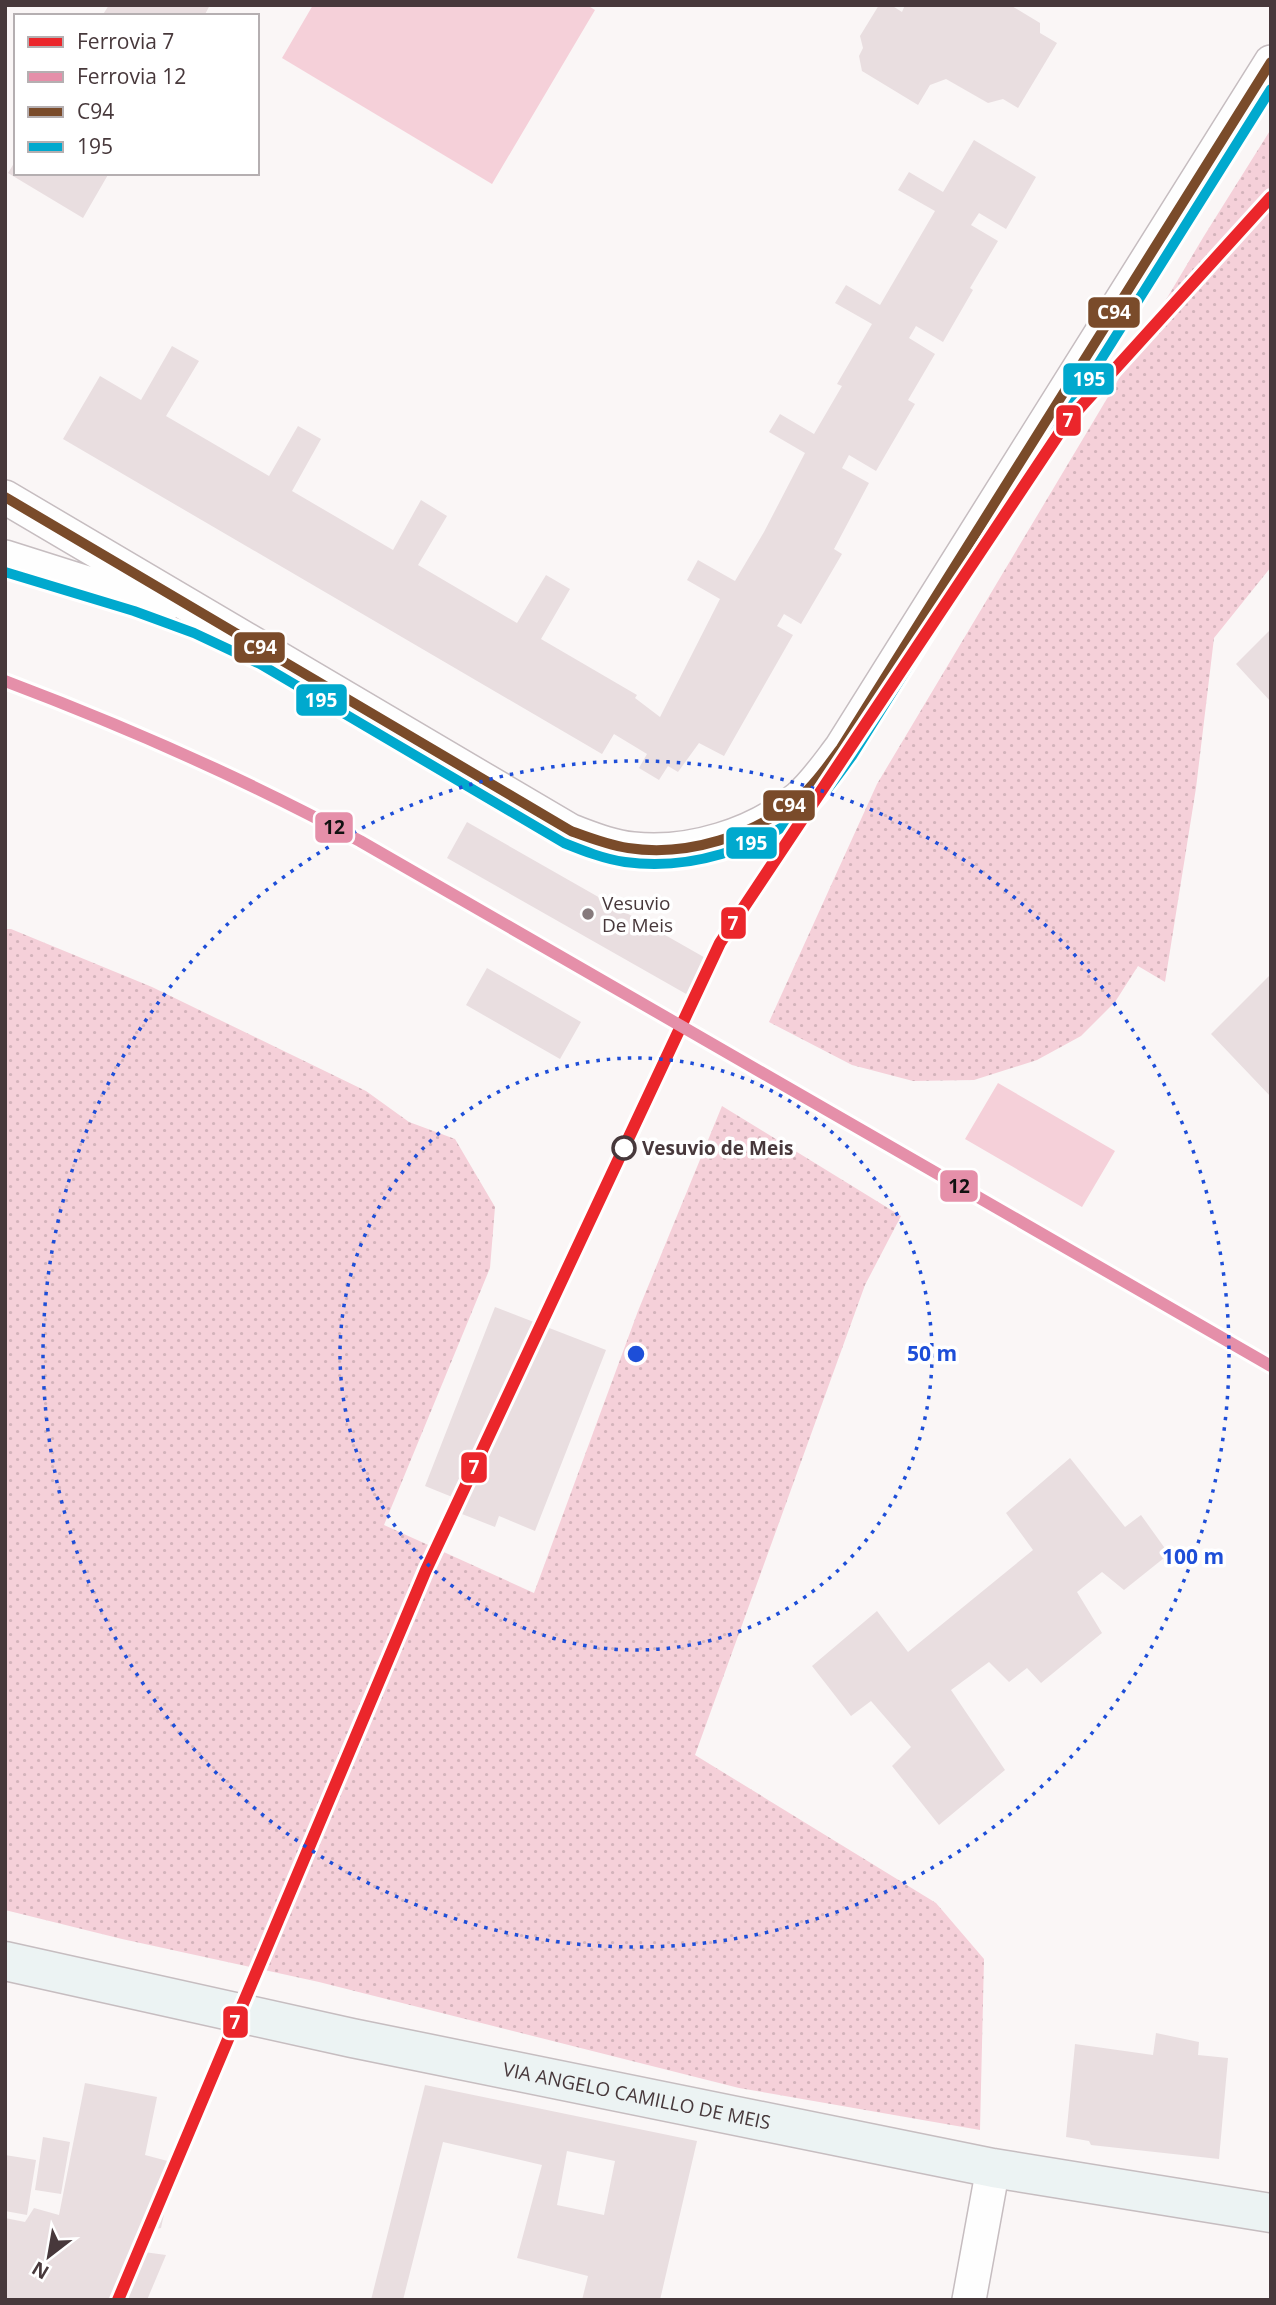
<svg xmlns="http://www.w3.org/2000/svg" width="1276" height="2305" viewBox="0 0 1276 2305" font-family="'Open Sans',sans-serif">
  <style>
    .grass { fill: url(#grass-dots) }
    .pitch { fill: #f5d0d9 }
    .building { fill: #e9dee0; fill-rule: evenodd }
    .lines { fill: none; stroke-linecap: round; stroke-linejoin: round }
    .street-casing { stroke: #c6bdc0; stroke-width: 36 }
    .secondary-casing { stroke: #c6bdc0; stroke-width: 41 }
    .street { stroke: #fefefe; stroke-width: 33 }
    .secondary { stroke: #ecf3f3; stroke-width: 38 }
    .bus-1-casing { stroke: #fff; stroke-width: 16 }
    .bus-2-casing { stroke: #fff; stroke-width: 16 }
    .bus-1 { stroke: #7a4b2a; stroke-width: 10 }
    .bus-2 { stroke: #00a9ce; stroke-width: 10 }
    .rail-1-casing { stroke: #fff; stroke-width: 18 }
    .rail-2-casing { stroke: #fff; stroke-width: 18 }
    .rail-1 { stroke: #eb262b; stroke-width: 12 }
    .rail-2 { stroke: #e58fa9; stroke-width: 12 }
    .ring { fill: none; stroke: #1d4ed8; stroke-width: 3.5; stroke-dasharray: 3.5 7 }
    .poi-dot { fill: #867a7c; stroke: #fff; stroke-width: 2.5 }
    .stop-dot { fill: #fff; stroke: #47383b; stroke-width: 3.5 }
    .labels { text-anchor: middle; stroke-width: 7; stroke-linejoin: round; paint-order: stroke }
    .poi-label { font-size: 19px; fill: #47383b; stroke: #fff; text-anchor: start }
    .stop-label { font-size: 19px; font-weight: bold; fill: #47383b; stroke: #fff; text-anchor: start }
    .street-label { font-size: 19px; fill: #47383b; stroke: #fff }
    .centre { fill: #1d4ed8; stroke: #fff; stroke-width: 3.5 }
    .ring-label { font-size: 21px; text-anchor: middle; font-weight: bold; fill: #1d4ed8; stroke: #fff; stroke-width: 7; stroke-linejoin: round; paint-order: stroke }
    .line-badge { stroke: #fff; stroke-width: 2.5 }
    .badge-label { font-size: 19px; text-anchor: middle; font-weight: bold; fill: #fff }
    .pale-badge-label { font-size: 19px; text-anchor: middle; font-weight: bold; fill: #111 }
  </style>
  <defs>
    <pattern id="grass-dots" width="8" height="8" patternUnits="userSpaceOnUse" patternTransform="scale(1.75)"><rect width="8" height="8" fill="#f5d0d9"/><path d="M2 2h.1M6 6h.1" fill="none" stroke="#d3b3bb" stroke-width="1.8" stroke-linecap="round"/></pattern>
  </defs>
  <rect width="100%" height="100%" fill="#faf6f6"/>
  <path class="grass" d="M1271,129V567L1214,638L1196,788L1165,982L1138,966L1115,1002L1081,1036L1037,1060L974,1080L913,1081L852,1065L769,1022L877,784L1204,236Z
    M5,929H11L152,987L366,1091L409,1122L455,1139L495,1207L490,1268L384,1525L534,1593L638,1311L722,1106L901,1216L865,1285L695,1755L936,1903L984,1959L980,2130L739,2088L319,1982L122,1939L5,1910Z"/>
  <path class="pitch" d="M313,5H587L595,10L492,184L282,58Z
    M998,1083L1115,1151L1082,1207L965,1139Z"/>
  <path class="building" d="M109,5H210L204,16H102Z
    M879,5H891L902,12L905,5H1010L1040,23V33L1057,43L1018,108L1003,99L988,103L946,79L930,85L918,105L862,71L859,56L863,48L860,36Z
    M974,140L1036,177L1006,229L979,213L971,225L998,241L970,288L973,290L943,342L916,326L909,338L935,354L908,400L915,404L876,471L849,455L842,468L869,483L834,549L842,554L801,624L784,614L777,626L793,635L724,756L699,743L678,772L668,766L659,780L639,768L647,754L614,734L602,754L63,439L100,376L141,400L172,346L199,361L166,416L269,476L298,426L321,439L292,491L393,550L421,500L447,516L418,565L517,623L546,575L570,589L541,639L637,695L635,698L660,717L720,599L687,580L698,560L735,581L764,532L805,453L769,432L780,414L814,434L842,386L837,384L872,324L835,303L846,285L880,305L935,211L898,190L909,172L943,192Z
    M16,160V173H109L83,218L8,173Z
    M1271,629V702L1236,664Z
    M467,822L716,964L695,999L447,858Z
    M487,968L581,1022L560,1059L466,1005Z
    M1269,976L1271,978V1097L1211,1034Z
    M495,1307L606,1350L535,1531L499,1516L495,1527L462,1514L467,1503L425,1486Z
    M1070,1458L1125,1527L1141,1515L1169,1554L1124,1590L1102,1572L1077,1592L1102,1633L1041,1683L1027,1668L1009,1682L989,1662L951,1690L1005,1770L939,1825L892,1766L911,1747L871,1701L851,1716L812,1666L877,1611L908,1652L1033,1550L1006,1513Z
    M1156,2033L1199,2042L1198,2055L1228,2058L1219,2159L1091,2145L1089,2141L1066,2137L1075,2044L1153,2055Z
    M85,2083L157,2097L145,2155L175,2163L161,2228L155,2229L144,2252L166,2255L147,2300H5V2218L25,2222L34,2208L59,2215Z
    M425,2085L697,2141L660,2300H582L588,2276L517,2258L542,2165L443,2142L403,2300H371ZM567,2151L615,2161L604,2215L557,2205Z
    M43,2137L70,2142L61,2194L35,2190Z
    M5,2155L36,2160L27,2215L5,2211Z"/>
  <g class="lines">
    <defs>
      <path id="street" d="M5,497L571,831C590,838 611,847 633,849C689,855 755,835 799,798C815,784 828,765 841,748L1271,62
        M5,557L163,607
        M969,2300L993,2168"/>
      <g id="secondary">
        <path id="s1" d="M5,1961L352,2038L993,2168L1271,2213"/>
      </g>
    </defs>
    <use href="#street" class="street-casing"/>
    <use href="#secondary" class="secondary-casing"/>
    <use href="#street" class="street"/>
    <use href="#secondary" class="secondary"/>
    <defs>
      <path id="bus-1" d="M5,497L571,831C590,838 608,845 628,848C687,857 754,836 799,798C816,784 828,765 841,748L1271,62"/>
      <path id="bus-2" d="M5,572L134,611L194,633L260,664L564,843C584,851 604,859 625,862C689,871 758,849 807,810C825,795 838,775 852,756L1271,89"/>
    </defs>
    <use href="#bus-1" class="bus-1-casing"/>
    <use href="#bus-2" class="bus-2-casing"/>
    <use href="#bus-1" class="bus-1"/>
    <use href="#bus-2" class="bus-2"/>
    <defs>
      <path id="rail-1" d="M118,2300L426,1570L720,943L1066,423L1271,197"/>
      <path id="rail-2" d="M5,681C127,727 245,779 360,841L1271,1366"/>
    </defs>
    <use href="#rail-1" class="rail-1-casing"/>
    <use href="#rail-2" class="rail-2-casing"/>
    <use href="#rail-1" class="rail-1"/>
    <use href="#rail-2" class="rail-2"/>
  </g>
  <g class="ring">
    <circle cx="636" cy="1354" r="296"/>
    <circle cx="636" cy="1354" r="593"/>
  </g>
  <circle class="poi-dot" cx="588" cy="914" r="7"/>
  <circle class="stop-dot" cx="624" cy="1148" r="11"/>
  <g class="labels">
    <g class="poi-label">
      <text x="602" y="910">Vesuvio<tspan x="602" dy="22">De Meis</tspan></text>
    </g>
    <g class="stop-label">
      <text x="642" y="1155">Vesuvio de Meis</text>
    </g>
    <g class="street-label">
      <text dy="7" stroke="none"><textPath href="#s1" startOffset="646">VIA ANGELO CAMILLO DE MEIS</textPath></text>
    </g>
  </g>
  <circle cx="636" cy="1354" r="10" class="centre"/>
  <g class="ring-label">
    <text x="932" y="1361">50 m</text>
    <text x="1193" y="1564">100 m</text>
  </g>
  <g class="line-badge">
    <rect x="1087" y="296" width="54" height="33" rx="7" fill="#7a4b2a"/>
    <rect x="1062" y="362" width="53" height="34" rx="7" fill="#00a9ce"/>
    <rect x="1055" y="404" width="27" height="33" rx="7" fill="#eb262b"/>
    <rect x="233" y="631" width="53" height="33" rx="7" fill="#7a4b2a"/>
    <rect x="295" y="683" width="53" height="34" rx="7" fill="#00a9ce"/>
    <rect x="762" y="789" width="54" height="33" rx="7" fill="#7a4b2a"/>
    <rect x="314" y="811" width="40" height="33" rx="7" fill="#e58fa9"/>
    <rect x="725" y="826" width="53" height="34" rx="7" fill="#00a9ce"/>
    <rect x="720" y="906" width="27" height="34" rx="7" fill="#eb262b"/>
    <rect x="939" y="1169" width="40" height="34" rx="7" fill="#e58fa9"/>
    <rect x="460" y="1451" width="28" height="33" rx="7" fill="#eb262b"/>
    <rect x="222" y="2005" width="27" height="34" rx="7" fill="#eb262b"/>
  </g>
  <g class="badge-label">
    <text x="1114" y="319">C94</text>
    <text x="1089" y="386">195</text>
    <text x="1068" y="427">7</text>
    <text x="260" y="654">C94</text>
    <text x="321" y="707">195</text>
    <text x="789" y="812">C94</text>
    <text x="751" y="850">195</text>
    <text x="733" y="930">7</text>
    <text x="474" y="1474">7</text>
    <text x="235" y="2029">7</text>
  </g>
  <g class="pale-badge-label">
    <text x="334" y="834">12</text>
    <text x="959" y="1193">12</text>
  </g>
  <rect width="1276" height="2305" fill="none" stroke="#47383b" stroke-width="14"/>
  <rect x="14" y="14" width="245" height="161" fill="#ffffff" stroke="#b5afb1" stroke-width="2"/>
  <rect x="28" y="37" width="35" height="10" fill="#eb262b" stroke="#b5afb1" stroke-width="2"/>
  <text x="77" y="49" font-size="21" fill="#47383b">Ferrovia 7</text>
  <rect x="28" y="72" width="35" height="10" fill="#e58fa9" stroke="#b5afb1" stroke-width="2"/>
  <text x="77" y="84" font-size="21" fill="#47383b">Ferrovia 12</text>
  <rect x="28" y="107" width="35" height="10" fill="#7a4b2a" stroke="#b5afb1" stroke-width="2"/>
  <text x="77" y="119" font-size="21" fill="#47383b">C94</text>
  <rect x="28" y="142" width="35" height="10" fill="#00a9ce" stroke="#b5afb1" stroke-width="2"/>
  <text x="77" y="154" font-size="21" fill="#47383b">195</text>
  <g transform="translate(49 2256) rotate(211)" stroke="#ffffff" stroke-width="5" paint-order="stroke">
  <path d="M0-5L12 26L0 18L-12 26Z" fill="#47383b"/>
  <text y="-10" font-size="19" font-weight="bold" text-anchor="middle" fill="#47383b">N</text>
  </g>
</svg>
